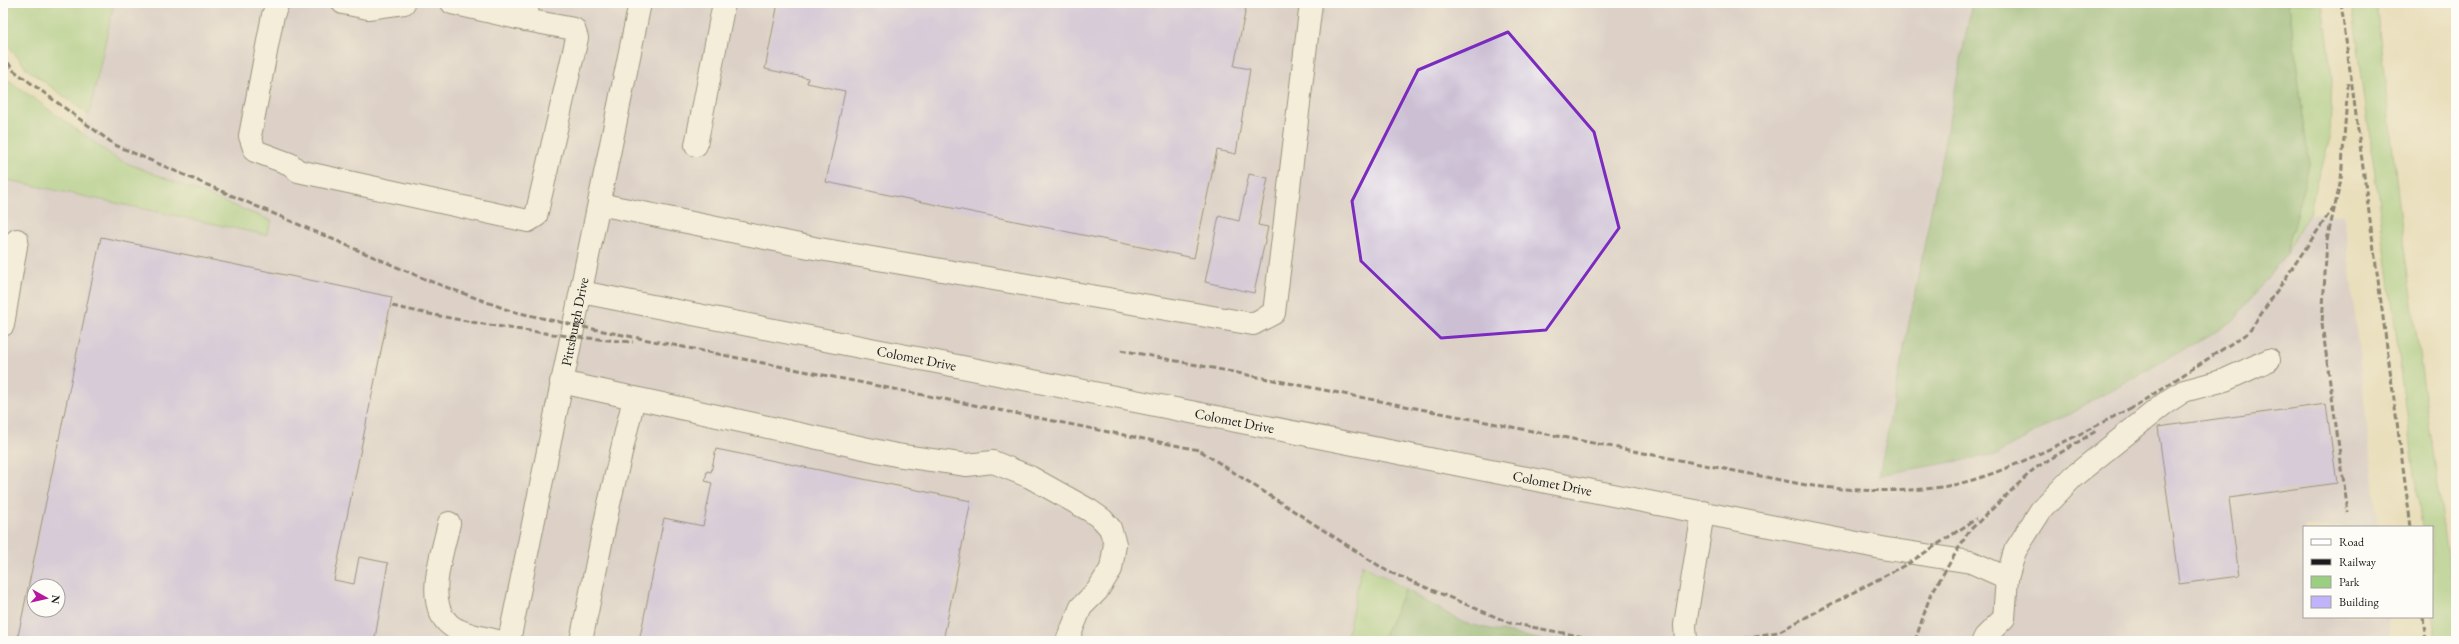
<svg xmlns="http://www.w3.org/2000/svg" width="2459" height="644" viewBox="0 0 2459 644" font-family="'EB Garamond',serif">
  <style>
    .industrial { fill: #ccbfd4; fill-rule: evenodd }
    .green { fill: #9acf81; stroke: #5b764e }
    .forest { fill: #7bb26f; stroke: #4c6746 }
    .building { fill: #bfb3f9; fill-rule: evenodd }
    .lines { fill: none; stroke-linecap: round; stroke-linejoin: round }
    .minor-casing { stroke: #3b3934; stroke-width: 24 }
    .minor { stroke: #fff; stroke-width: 22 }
    .rail { stroke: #1c1c1c; stroke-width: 3; stroke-dasharray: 6 3; stroke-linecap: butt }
    .marked { fill: none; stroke: #7b2cbf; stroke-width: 3; stroke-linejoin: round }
    .labels { text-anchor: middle; stroke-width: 4; stroke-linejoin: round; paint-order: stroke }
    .street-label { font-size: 14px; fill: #1c1c1c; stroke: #fdfcf7 }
  </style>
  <rect width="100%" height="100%" fill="#fdfcf7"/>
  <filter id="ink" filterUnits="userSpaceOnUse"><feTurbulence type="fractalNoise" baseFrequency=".025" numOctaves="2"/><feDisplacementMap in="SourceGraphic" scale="8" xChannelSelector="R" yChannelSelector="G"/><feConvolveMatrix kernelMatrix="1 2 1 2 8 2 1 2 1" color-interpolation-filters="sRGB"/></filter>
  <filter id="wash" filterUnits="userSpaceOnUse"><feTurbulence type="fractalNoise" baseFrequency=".012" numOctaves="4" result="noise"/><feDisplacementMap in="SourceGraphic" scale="16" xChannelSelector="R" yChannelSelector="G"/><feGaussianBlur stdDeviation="0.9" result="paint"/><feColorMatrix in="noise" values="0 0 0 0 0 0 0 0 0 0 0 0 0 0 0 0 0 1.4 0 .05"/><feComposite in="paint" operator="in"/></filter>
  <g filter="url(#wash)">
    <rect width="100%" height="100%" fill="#eadfbb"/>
    <path class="industrial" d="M114,3H1972L1879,475L2286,254L2309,213L2344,215L2378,527H2304V617H2388L2391,641H1546L1464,623L1362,564L1346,641H3V179L265,235L117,159L82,135ZM34,586H58V610H34Z"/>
    <path class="green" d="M3,3H114L89,115L27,69L3,39Z
      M2289,3H2322L2332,78L2330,138L2309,213L2286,254L2309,165Z
      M2352,3H2376L2404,247L2456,613V641H2437L2432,603V527H2422Z
      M3,76L117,159L272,221L266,235L3,179Z
      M1362,564L1405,589L1382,641H1346Z"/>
    <path class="forest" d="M1972,3H2289L2309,165L2286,254L2233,322L1997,454L1879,475Z
      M1405,589L1464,623L1546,641H1382Z"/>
    <g id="blocks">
      <path class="building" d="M778,3H1247L1234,66L1250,69L1236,154L1217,150L1194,258L826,182L845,91L807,83L808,78L765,69Z
        M1249,174L1268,178L1258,225L1268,227L1254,293L1205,282L1219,216L1239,221Z
        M101,237L392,297L334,580L354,584L359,557L388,563L375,638L386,641H17ZM34,586H58V610H34Z
        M2326,404L2337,483L2229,498L2239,576L2179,584L2158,427Z
        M716,449L971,501L943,641H660L640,637L664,518L703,526L712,483L705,481L707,471L711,472Z"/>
    </g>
  </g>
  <g filter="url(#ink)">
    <use href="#blocks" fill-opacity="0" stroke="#3b3934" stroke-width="1"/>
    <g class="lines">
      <defs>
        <g id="minor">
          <path d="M278,3L273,15L250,136L255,151L290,164L298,171L528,221L536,216L577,38L574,29L526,20L528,3"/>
          <path d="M343,3L368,8L404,3"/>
          <path d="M452,3L526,20"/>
          <path d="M696,145L724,3"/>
          <path d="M599,204L814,248L1253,324L1274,313L1311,3"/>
          <path id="s1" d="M581,292L1887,549L1971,562L2007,578L2015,551L2041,510L2074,476L2164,404L2184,391L2225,380L2269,360"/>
          <path d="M3,325L17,240"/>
          <path d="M561,382L896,455L967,465L993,462L1030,477L1089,510L1102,519L1110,528L1115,544L1111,569L1097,591L1081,607L1067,641"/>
          <path d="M449,523C443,552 423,603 450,625C462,635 482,637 497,641"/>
          <path id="s2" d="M509,641L640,3"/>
          <path d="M581,641L609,504L634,398"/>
          <path d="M1686,641L1685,625L1703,512"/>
          <path d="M1983,641L1985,637L2004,618L2007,578"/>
        </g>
      </defs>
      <use href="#minor" class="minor-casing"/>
      <use href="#minor" class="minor"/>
      <path class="rail" d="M2341,3L2411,527
        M3,55L13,70L115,145L427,280L511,311L573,325L1199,450L1387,571L1510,623L1606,641
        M2348,83L2341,180L2327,240L2322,324L2348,513
        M392,306C472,324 552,336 633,342
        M1121,350L1806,485C1852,491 1896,493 1942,487C2002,478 2078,434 2133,407
        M2129,410L2249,332L2335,205
        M2423,617L2426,641
        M1727,641L1778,632L1909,563L1976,519
        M1915,641L1930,596L1969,531L2034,469L2096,431"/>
    </g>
  </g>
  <path d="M0 0H2459V644H0ZM1508,32L1594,132L1619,228L1546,330L1441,338L1361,261L1352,201L1418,70Z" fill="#eadfbb" fill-opacity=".55" fill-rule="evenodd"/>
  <path class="marked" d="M1508,32L1594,132L1619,228L1546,330L1441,338L1361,261L1352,201L1418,70Z"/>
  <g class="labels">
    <g class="street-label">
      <text dy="5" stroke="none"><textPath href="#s2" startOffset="326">Pittsburgh Drive</textPath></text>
      <text dy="5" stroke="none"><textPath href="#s1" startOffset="342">Colomet Drive</textPath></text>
      <text dy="5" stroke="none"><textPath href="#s1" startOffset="666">Colomet Drive</textPath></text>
      <text dy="5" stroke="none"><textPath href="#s1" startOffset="990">Colomet Drive</textPath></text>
    </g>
  </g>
  <rect width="2459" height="644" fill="none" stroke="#fdfcf7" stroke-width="16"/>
  <rect x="2303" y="526" width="130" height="92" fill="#fdfcf7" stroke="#a3a29f"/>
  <rect x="2311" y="539" width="20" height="6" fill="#ffffff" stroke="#a3a29f"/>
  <text x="2339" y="546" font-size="12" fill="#1c1c1c">Road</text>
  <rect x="2311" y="559" width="20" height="6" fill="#1c1c1c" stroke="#a3a29f"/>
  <text x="2339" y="566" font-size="12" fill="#1c1c1c">Railway</text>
  <rect x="2311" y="576" width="20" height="12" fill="#9acf81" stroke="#a3a29f"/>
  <text x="2339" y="586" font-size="12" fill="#1c1c1c">Park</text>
  <rect x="2311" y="596" width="20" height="12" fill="#bfb3f9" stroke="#a3a29f"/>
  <text x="2339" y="606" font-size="12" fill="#1c1c1c">Building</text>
  <g transform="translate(46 598) rotate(98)"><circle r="19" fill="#fdfcf7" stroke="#a3a29f"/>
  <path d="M0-3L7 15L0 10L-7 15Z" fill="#b5179e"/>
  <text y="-6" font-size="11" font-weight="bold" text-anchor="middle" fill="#1c1c1c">N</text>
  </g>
</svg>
